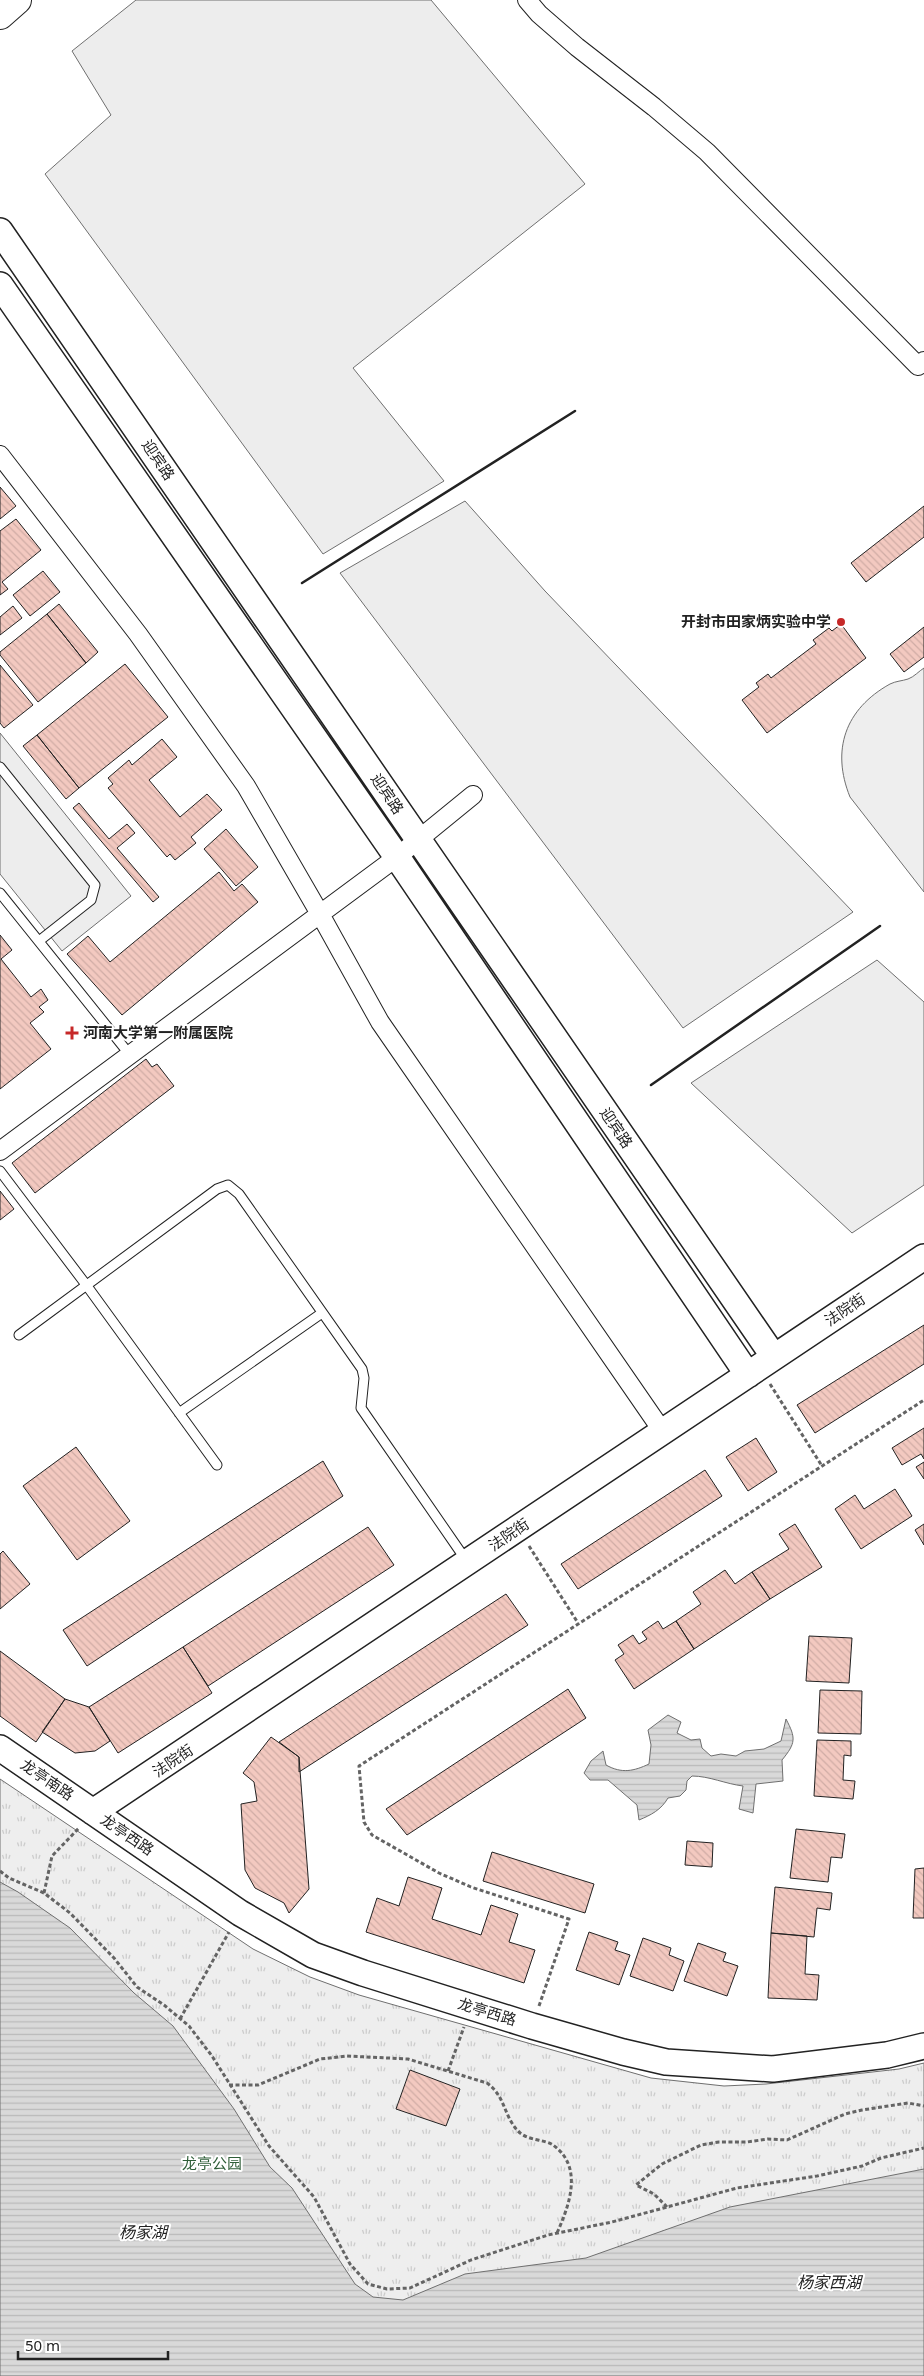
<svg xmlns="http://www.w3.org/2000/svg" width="924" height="2376" viewBox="0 0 924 2376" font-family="'Noto Sans','Noto Sans SC',sans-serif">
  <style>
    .grass { fill: url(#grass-tufts); stroke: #6f6f6f }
    .garden { fill: #eee; stroke: #6f6f6f }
    .parking { fill: #ededed; stroke: #6f6f6f }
    .water { fill: url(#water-rules); stroke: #6f6f6f }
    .building { fill: url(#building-back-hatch); stroke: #222 }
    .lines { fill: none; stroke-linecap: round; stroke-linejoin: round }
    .lane-casing { stroke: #222; stroke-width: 11 }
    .street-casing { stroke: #222; stroke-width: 20 }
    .secondary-casing { stroke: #222; stroke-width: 28 }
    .primary-casing { stroke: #222; stroke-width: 30 }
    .path { stroke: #646464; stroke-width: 3; stroke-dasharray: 4 2.5; stroke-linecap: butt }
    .lane { stroke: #fff; stroke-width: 9 }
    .street { stroke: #fff; stroke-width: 18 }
    .secondary { stroke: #fff; stroke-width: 25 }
    .primary { stroke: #fff; stroke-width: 28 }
    .wall { stroke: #222; stroke-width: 2.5 }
    .poi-dot { fill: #c62828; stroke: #fff; stroke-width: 2 }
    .labels { text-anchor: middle; stroke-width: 4; stroke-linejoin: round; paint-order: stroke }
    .street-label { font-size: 15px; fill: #222; stroke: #fff }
    .poi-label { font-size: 15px; font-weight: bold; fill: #222; stroke: #fff; text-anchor: end }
    .park-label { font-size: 15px; fill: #2f5e38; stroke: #fff }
    .water-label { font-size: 16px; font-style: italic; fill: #222; stroke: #fff }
  </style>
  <defs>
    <pattern id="grass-tufts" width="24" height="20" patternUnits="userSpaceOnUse" patternTransform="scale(1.25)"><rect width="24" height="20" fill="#eee"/><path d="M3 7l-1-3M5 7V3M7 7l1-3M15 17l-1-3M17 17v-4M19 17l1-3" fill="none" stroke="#ccc"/></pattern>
    <pattern id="water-rules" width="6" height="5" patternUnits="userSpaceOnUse" patternTransform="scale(1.25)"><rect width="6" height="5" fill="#d9d9d9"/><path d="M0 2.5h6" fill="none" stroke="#bababa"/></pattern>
    <pattern id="building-back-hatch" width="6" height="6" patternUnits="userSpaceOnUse" patternTransform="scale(1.25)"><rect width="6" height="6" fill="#f3c9c0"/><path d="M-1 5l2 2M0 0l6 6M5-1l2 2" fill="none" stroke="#d0aca5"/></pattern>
  </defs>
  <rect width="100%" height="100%" fill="#fff"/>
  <path class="grass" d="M0,1779L253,1949L310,1977L359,1995L651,2078L724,2086L766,2084L899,2069L924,2063V2376H0Z"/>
  <path class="garden" d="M924,668V892L850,797C831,750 845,709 890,684C896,681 902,681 908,679C914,677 919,671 924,668Z"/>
  <path class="parking" d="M136,0H431L585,184L353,368L444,481L323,554L45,174L111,115L72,51Z
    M465,501L545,591L853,912L683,1028L340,573Z
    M0,733L131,896L62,951L0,874Z
    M877,960L924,1002V1185L852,1233L691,1083Z"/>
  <path class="water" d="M668,1715L681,1722L677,1733L691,1740L700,1739L702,1748L711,1756L721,1754L736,1756L745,1751L764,1749L781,1741L786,1719C796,1738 796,1743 782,1760L783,1781L756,1784L753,1813L739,1809L743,1786C726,1784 709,1776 692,1776L687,1781L686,1790L680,1796L668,1798C661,1810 651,1815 639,1820L637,1805L608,1780H590L584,1773L591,1761L603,1751L606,1765C622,1774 634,1771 649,1764L651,1745L648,1730Z
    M0,1882L18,1892L70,1928L134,1993L173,2026L234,2109L270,2167L292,2188L355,2284L373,2297L403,2300L465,2274L586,2258L730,2207L924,2169V2376H0Z"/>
  <path class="building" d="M0,487L16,506L0,519Z
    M924,506V537L866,582L851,563Z
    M16,519L41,550L2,582L8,589L0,595V531Z
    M43,571L60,592L30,616L13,595Z
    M59,604L98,652L86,663L47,614Z
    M13,606L22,618L0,635V617Z
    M47,614L86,663L38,702L0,655V652Z
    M841,624L866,658L767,733L742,700L759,687L756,683L768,674L771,678L816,644L813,640L829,628L832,631Z
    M924,627V657L904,672L890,654Z
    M125,664L168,717L79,788L37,735Z
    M0,665L33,705L4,728L0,723Z
    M37,735L79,788L66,799L23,746Z
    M162,739L177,757L149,780L180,817L207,794L222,810L191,837L196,843L175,860L170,854L167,857L108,788L113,784L108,778L129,760L132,765Z
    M79,803L109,839L127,824L135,833L117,848L159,897L153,902L73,808Z
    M226,829L258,867L236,886L204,849Z
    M219,872L234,891L242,884L258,902L122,1015L67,954L88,936L110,962Z
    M0,935L12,950L1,959L31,997L41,989L48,1000L39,1007L44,1012L30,1023L51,1049L0,1089Z
    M146,1059L152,1067L157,1064L174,1086L35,1193L12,1163Z
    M0,1191L14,1209L0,1220Z
    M924,1325V1364L815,1433L797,1405Z
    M924,1428V1459L921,1454L902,1465L892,1448Z
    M756,1438L777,1472L748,1491L726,1457Z
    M76,1447L130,1521L77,1560L23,1486Z
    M323,1461L343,1496L87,1666L63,1630Z
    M924,1462V1479L916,1467Z
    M705,1470L722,1496L578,1589L561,1564Z
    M895,1489L912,1516L861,1549L835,1509L855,1495L864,1509Z
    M795,1524L822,1567L770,1599L752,1572L789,1549L779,1534Z
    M924,1524V1545L915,1530Z
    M368,1527L394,1565L208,1686L183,1647Z
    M3,1551L30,1584L0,1609V1554Z
    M725,1570L735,1584L752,1572L770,1599L694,1649L676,1621L701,1604L693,1592Z
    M506,1594L528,1625L299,1772V1757L279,1742Z
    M658,1621L663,1629L676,1621L694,1649L634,1689L615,1660L624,1654L618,1645L633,1635L639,1644L647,1639L642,1632Z
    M809,1636L852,1638L849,1683L806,1681Z
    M183,1647L212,1693L118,1753L89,1707Z
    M0,1651L65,1699L36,1742L0,1716Z
    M568,1689L586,1718L407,1835L386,1809Z
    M820,1690L862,1691L861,1734L818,1733Z
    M65,1699L89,1707L110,1741L95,1751L75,1753L42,1732Z
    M271,1737L299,1757L309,1889L289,1913L284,1903L255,1888L245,1870L241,1804L257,1801L254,1782L243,1773Z
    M817,1740L851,1741V1756L844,1755L843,1780L855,1781L853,1799L814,1796Z
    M796,1829L845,1834L842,1858L831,1857L828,1882L790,1878Z
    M687,1841L713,1843L712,1867L685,1865Z
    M492,1852L594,1884L585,1913L483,1881Z
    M924,1868V1918H913L915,1869Z
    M408,1877L442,1888L432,1919L481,1935L491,1905L518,1914L509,1942L535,1950L524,1983L366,1932L377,1898L399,1906Z
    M775,1887L832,1893L830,1910L817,1908L814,1937L771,1933Z
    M589,1932L618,1942L615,1950L630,1955L619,1985L576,1970Z
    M771,1933L807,1936L805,1974L819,1975L817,2000L768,1998Z
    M643,1938L671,1948L669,1955L684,1961L673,1991L630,1976Z
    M698,1943L726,1953L723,1961L738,1966L727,1996L684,1981Z
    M410,2070L460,2089L446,2126L396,2109Z"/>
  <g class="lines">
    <defs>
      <path id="lane" d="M0,767L95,885L91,900L39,941
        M0,893L130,1055
        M0,1171L87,1286L217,1465
        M19,1335L217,1189L228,1185L239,1194L362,1369L364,1378L361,1408L466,1560
        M179,1413L322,1313"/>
      <path id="street" d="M527,0L539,14L577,47L654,107L707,152L918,366L924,361
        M0,455L138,634L246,786L320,914L380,1022L663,1432
        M0,1151L397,857L473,795"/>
      <path id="secondary" d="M0,231L774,1357
        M0,285L397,857L748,1375
        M0,1748L240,1913L313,1955L363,1973L532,2026L623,2052L666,2062L773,2069L887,2055L924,2046
        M93,1812L924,1257"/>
      <path id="primary" d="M0,15L17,0"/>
    </defs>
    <use href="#lane" class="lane-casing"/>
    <use href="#street" class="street-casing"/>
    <use href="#secondary" class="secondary-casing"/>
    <use href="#primary" class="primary-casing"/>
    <path class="path" d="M770,1384L822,1466
      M529,1546L578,1623
      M0,1871L9,1878L44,1893L70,1913L114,1958L137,1987L164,2005L189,2026L212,2056L269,2146L314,2197L350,2264L368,2284L387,2289L410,2288L471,2260L548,2235L612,2222L737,2188L817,2176L862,2166L881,2158L924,2148
      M44,1893L52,1856L79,1828
      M539,2006L569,1919L471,1887L439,1873L372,1835L364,1822L359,1766L924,1400
      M180,2019L229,1932
      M448,2071L464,2027
      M229,2085H258L320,2059L347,2056L408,2059L487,2083C506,2097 503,2115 518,2131C527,2141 544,2139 553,2145C584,2167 569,2206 557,2233
      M667,2207L654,2194L636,2185L662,2164L701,2145L719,2142H747L768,2139L787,2140L845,2114L862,2110L908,2103L924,2106"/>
    <use href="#lane" class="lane"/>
    <use href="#street" class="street"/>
    <use href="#secondary" class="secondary"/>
    <use href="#primary" class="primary"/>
    <path class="wall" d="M302,583L575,411
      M651,1085L880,926"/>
  </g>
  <g class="poi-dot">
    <circle cx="841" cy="622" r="5"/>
    <path d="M69.5 1025.5h5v5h5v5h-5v5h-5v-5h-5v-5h5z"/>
  </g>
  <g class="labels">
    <g class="street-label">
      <text transform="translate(158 460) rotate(56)" y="5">迎宾路</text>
      <text transform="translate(387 794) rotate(56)" y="5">迎宾路</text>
      <text transform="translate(616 1128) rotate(56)" y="5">迎宾路</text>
      <text transform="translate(845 1310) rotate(-34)" y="5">法院街</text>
      <text transform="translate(509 1535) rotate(-34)" y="5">法院街</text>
      <text transform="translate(173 1761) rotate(-34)" y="5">法院街</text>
      <text transform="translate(47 1780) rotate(34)" y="5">龙亭南路</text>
      <text transform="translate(127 1835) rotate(34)" y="5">龙亭西路</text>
      <text transform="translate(487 2012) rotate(17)" y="5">龙亭西路</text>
    </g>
    <g class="poi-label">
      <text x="831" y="627">开封市田家炳实验中学</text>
      <text x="83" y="1038" text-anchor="start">河南大学第一附属医院</text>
    </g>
    <g class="park-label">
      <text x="212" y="2169">龙亭公园</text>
    </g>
    <g class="water-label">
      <text x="143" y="2238">杨家湖</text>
      <text x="829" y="2288">杨家西湖</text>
    </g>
  </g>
  <path d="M18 2351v8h150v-8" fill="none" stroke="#222222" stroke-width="2.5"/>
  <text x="25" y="2351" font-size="15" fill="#222222" stroke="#ffffff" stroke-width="4" paint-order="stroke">50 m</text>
</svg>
